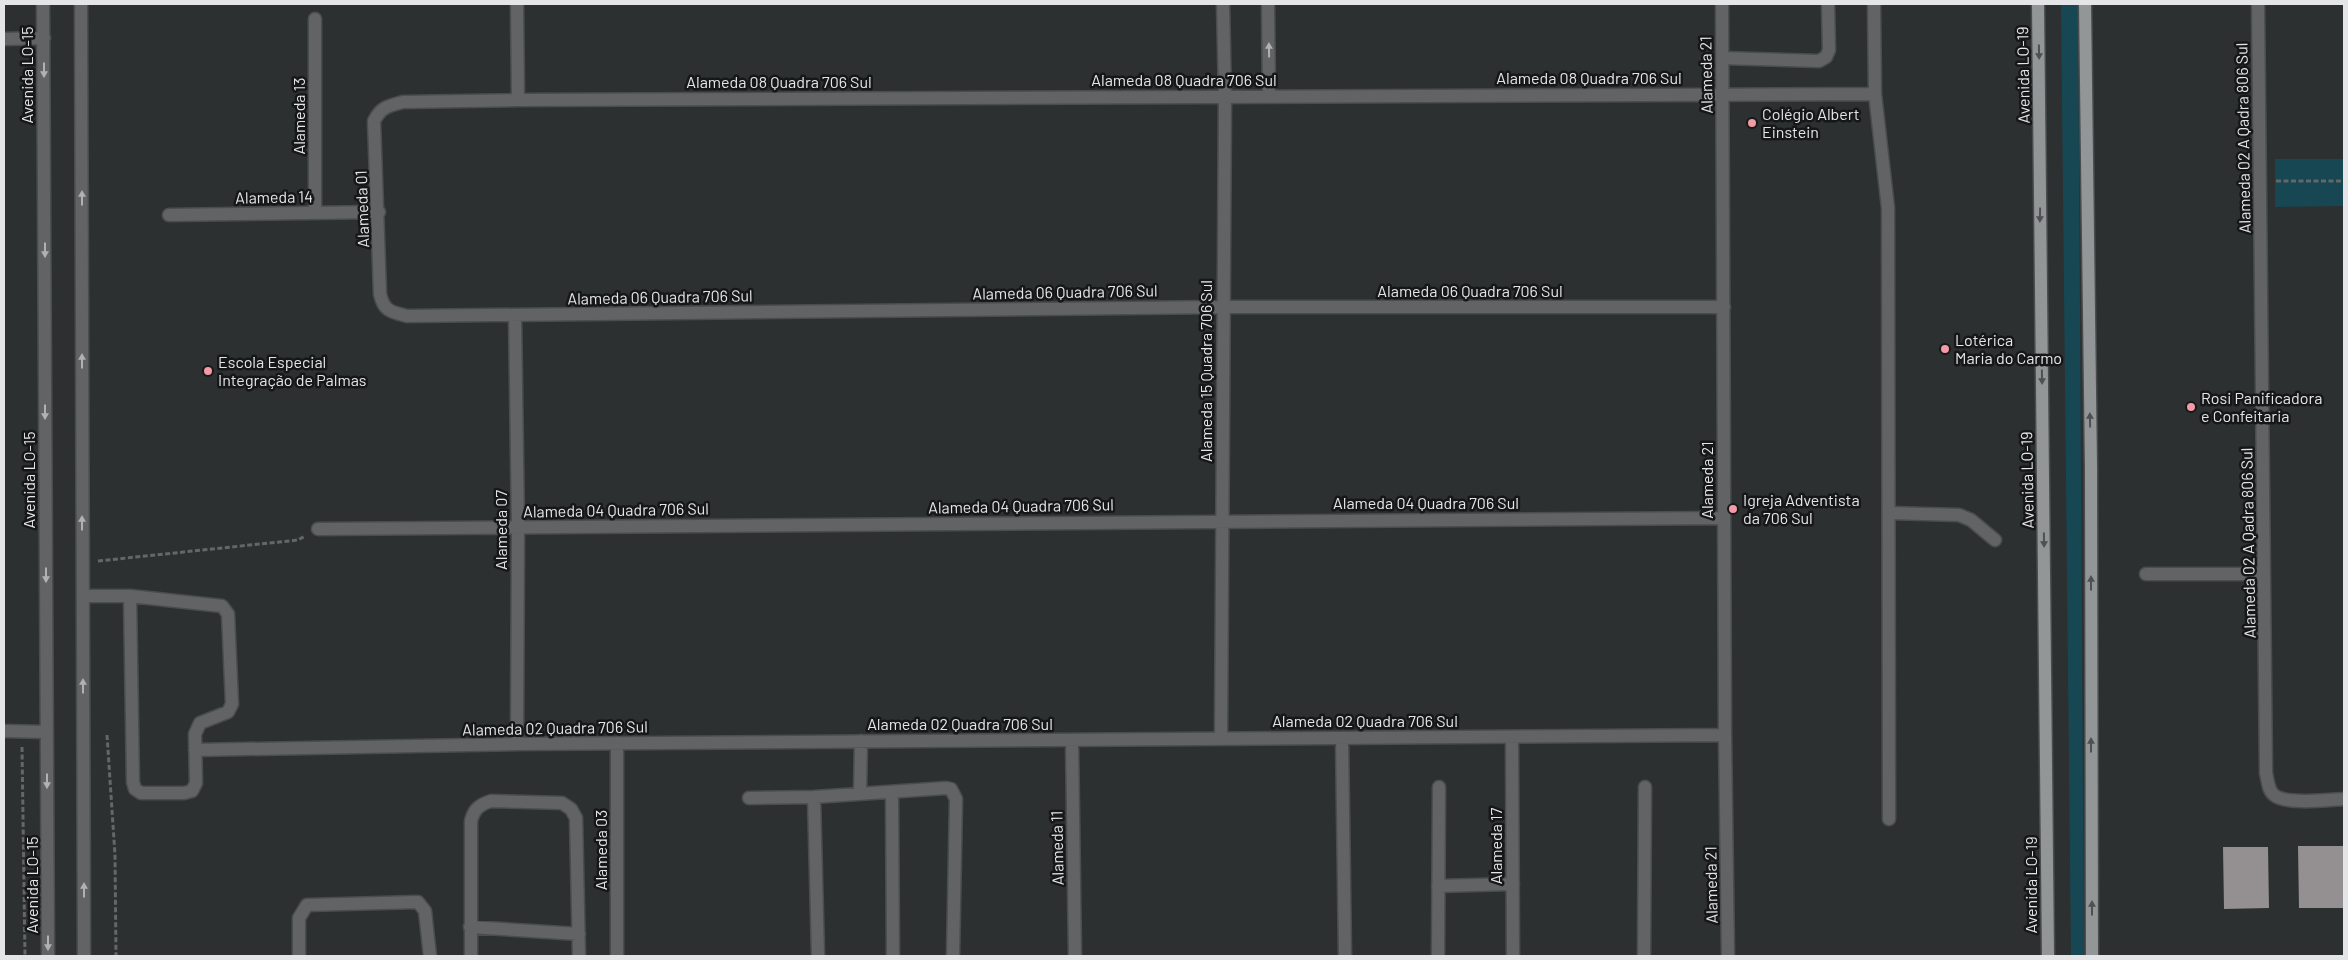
<svg xmlns="http://www.w3.org/2000/svg" width="2348" height="960" viewBox="0 0 2348 960" font-family="Barlow,sans-serif">
  <style>
    .green { fill: #184754 }
    .building { fill: #948f90 }
    .lines { fill: none; stroke-linecap: round; stroke-linejoin: round }
    .minor-casing { stroke: #494d4e; stroke-width: 15 }
    .major-casing { stroke: #494d4e; stroke-width: 15 }
    .path { stroke: #636768; stroke-width: 3; stroke-dasharray: 5 2.5; stroke-linecap: butt }
    .minor { stroke: #616364; stroke-width: 12 }
    .major { stroke: #929697; stroke-width: 12 }
    .oneway { fill: #afb1b2 }
    .oneway2 { fill: #4e5051 }
    .poi-dot { fill: #f49aa5; stroke: #161718; stroke-width: 2 }
    .labels { text-anchor: middle; stroke-width: 5; stroke-linejoin: round; paint-order: stroke }
    .street-label { font-size: 16px; fill: #e3e5e6; stroke: #161718 }
    .poi-label { font-size: 16px; fill: #e3e5e6; stroke: #161718; text-anchor: start }
  </style>
  <rect width="100%" height="100%" fill="#2c3031"/>
  <path class="green" d="M2061,4H2078L2084,956H2071Z
    M2275,159H2344V206L2275,207Z"/>
  <path class="building" d="M2298,846H2343L2344,908H2299Z
    M2223,847H2268L2269,908L2224,909Z"/>
  <g class="lines">
    <defs>
      <path id="minor" d="M43,4L48,956
        M81,4L84,956
        M517,4L518,100
        M1268,4L1269,96
        M1722,4L1725,735L1728,956
        M2258,4L2266,773C2268,781 2268,790 2274,795C2286,805 2328,800 2344,799
        M315,19V213
        M4,39L44,38
        M1722,58L1819,61L1826,57L1829,50L1828,4
        M1875,94L1888,208L1889,819
        M169,215L379,212
        M1724,307H1222L407,316C392,312 384,312 380,294L374,121C381,107 388,106 403,102L518,100L1875,94L1874,4
        M515,315L518,527L517,744
        M1889,513L1959,515L1971,520L1995,540
        M318,529L1724,518
        M2146,574H2264
        M83,596H130L222,606L228,614L232,704L228,712L200,723L195,734L196,783L192,791L184,793H141L135,789L133,782L130,596
        M4,731L47,732
        M1512,737L1513,956
        M1342,738L1345,956
        M1221,739L1225,97L1223,4
        M1072,740L1075,956
        M617,743V956
        M195,750L517,744L1725,735
        M892,792L893,956
        M860,794L861,741
        M814,797L818,956
        M749,798L814,797L946,788L951,789L956,799L953,956
        M1438,886L1513,884
        M470,927L579,934
        M299,956V918L307,905L418,902L425,911L430,956
        M471,956V821C474,809 479,805 491,801L562,803L571,809L576,818L579,956
        M1438,956L1439,787
        M1644,956L1645,787"/>
      <path id="major" d="M2038,4L2048,956
        M2085,4L2091,468L2092,956"/>
    </defs>
    <use href="#minor" class="minor-casing"/>
    <use href="#major" class="major-casing"/>
    <path class="path" d="M2276,181H2344
      M98,561L298,540L305,536
      M107,735L115,855L116,956
      M22,747L25,956"/>
    <use href="#minor" class="minor"/>
    <use href="#major" class="major"/>
  </g>
  <defs><path id="oneway-solid" d="M-6-.8H1V-3.2L6.5 0L1 3.2V.8H-6Z" transform="scale(1.25)"/></defs>
  <g class="oneway">
    <use href="#oneway-solid" transform="translate(1269 50) rotate(-91)"/>
    <use href="#oneway-solid" transform="translate(44 70) rotate(90)"/>
    <use href="#oneway-solid" transform="translate(82 198) rotate(-90)"/>
    <use href="#oneway-solid" transform="translate(45 250) rotate(90)"/>
    <use href="#oneway-solid" transform="translate(82 361) rotate(-90)"/>
    <use href="#oneway-solid" transform="translate(45 412) rotate(90)"/>
    <use href="#oneway-solid" transform="translate(82 523) rotate(-90)"/>
    <use href="#oneway-solid" transform="translate(46 575) rotate(90)"/>
    <use href="#oneway-solid" transform="translate(83 686) rotate(-90)"/>
    <use href="#oneway-solid" transform="translate(47 781) rotate(90)"/>
    <use href="#oneway-solid" transform="translate(84 890) rotate(-90)"/>
    <use href="#oneway-solid" transform="translate(48 943) rotate(90)"/>
  </g>
  <g class="oneway2">
    <use href="#oneway-solid" transform="translate(2039 52) rotate(89)"/>
    <use href="#oneway-solid" transform="translate(2040 215) rotate(91)"/>
    <use href="#oneway-solid" transform="translate(2042 377) rotate(89)"/>
    <use href="#oneway-solid" transform="translate(2090 420) rotate(-91)"/>
    <use href="#oneway-solid" transform="translate(2044 540) rotate(89)"/>
    <use href="#oneway-solid" transform="translate(2091 583) rotate(-90)"/>
    <use href="#oneway-solid" transform="translate(2091 745) rotate(-90)"/>
    <use href="#oneway-solid" transform="translate(2092 908) rotate(-90)"/>
  </g>
  <g class="poi-dot">
    <circle cx="1752" cy="123" r="5"/>
    <circle cx="1945" cy="349" r="5"/>
    <circle cx="208" cy="371" r="5"/>
    <circle cx="2191" cy="407" r="5"/>
    <circle cx="1733" cy="509" r="5"/>
  </g>
  <g class="labels">
    <g class="street-label">
      <text transform="translate(27 75) rotate(-90)" y="6">Avenida LO-15</text>
      <text transform="translate(1706 75) rotate(-91)" y="6">Alameda 21</text>
      <text transform="translate(2023 75) rotate(-91)" y="6">Avenida LO-19</text>
      <text x="1589" y="84">Alameda 08 Quadra 706 Sul</text>
      <text x="1184" y="86">Alameda 08 Quadra 706 Sul</text>
      <text x="779" y="88">Alameda 08 Quadra 706 Sul</text>
      <text transform="translate(299 116) rotate(-90)" y="6">Alameda 13</text>
      <text transform="translate(2243 138) rotate(-91)" y="6">Alameda 02 A Qadra 806 Sul</text>
      <text transform="translate(274 197) rotate(-1)" y="6">Alameda 14</text>
      <text transform="translate(362 209) rotate(-92)" y="6">Alameda 01</text>
      <text x="1470" y="297">Alameda 06 Quadra 706 Sul</text>
      <text transform="translate(1065 292) rotate(-1)" y="6">Alameda 06 Quadra 706 Sul</text>
      <text transform="translate(660 297) rotate(-1)" y="6">Alameda 06 Quadra 706 Sul</text>
      <text transform="translate(1206 371) rotate(-90)" y="6">Alameda 15 Quadra 706 Sul</text>
      <text transform="translate(29 480) rotate(-90)" y="6">Avenida LO-15</text>
      <text transform="translate(1707 480) rotate(-90)" y="6">Alameda 21</text>
      <text transform="translate(2027 480) rotate(-91)" y="6">Avenida LO-19</text>
      <text x="1426" y="509">Alameda 04 Quadra 706 Sul</text>
      <text transform="translate(1021 506) rotate(-1)" y="6">Alameda 04 Quadra 706 Sul</text>
      <text transform="translate(616 510) rotate(-1)" y="6">Alameda 04 Quadra 706 Sul</text>
      <text transform="translate(501 530) rotate(-90)" y="6">Alameda 07</text>
      <text transform="translate(2248 543) rotate(-91)" y="6">Alameda 02 A Qadra 806 Sul</text>
      <text x="1365" y="727">Alameda 02 Quadra 706 Sul</text>
      <text x="960" y="730">Alameda 02 Quadra 706 Sul</text>
      <text transform="translate(555 728) rotate(-1)" y="6">Alameda 02 Quadra 706 Sul</text>
      <text transform="translate(1496 846) rotate(-90)" y="6">Alameda 17</text>
      <text transform="translate(1057 848) rotate(-91)" y="6">Alameda 11</text>
      <text transform="translate(601 850) rotate(-90)" y="6">Alameda 03</text>
      <text transform="translate(32 885) rotate(-90)" y="6">Avenida LO-15</text>
      <text transform="translate(1711 885) rotate(-91)" y="6">Alameda 21</text>
      <text transform="translate(2031 885) rotate(-90)" y="6">Avenida LO-19</text>
    </g>
    <g class="poi-label">
      <text x="1762" y="120">Colégio Albert<tspan x="1762" dy="18">Einstein</tspan></text>
      <text x="1955" y="346">Lotérica<tspan x="1955" dy="18">Maria do Carmo</tspan></text>
      <text x="218" y="368">Escola Especial<tspan x="218" dy="18">Integração de Palmas</tspan></text>
      <text x="2201" y="404">Rosi Panificadora<tspan x="2201" dy="18">e Confeitaria</tspan></text>
      <text x="1743" y="506">Igreja Adventista<tspan x="1743" dy="18">da 706 Sul</tspan></text>
    </g>
  </g>
  <rect width="2348" height="960" fill="none" stroke="#e3e5e6" stroke-width="10"/>
</svg>
